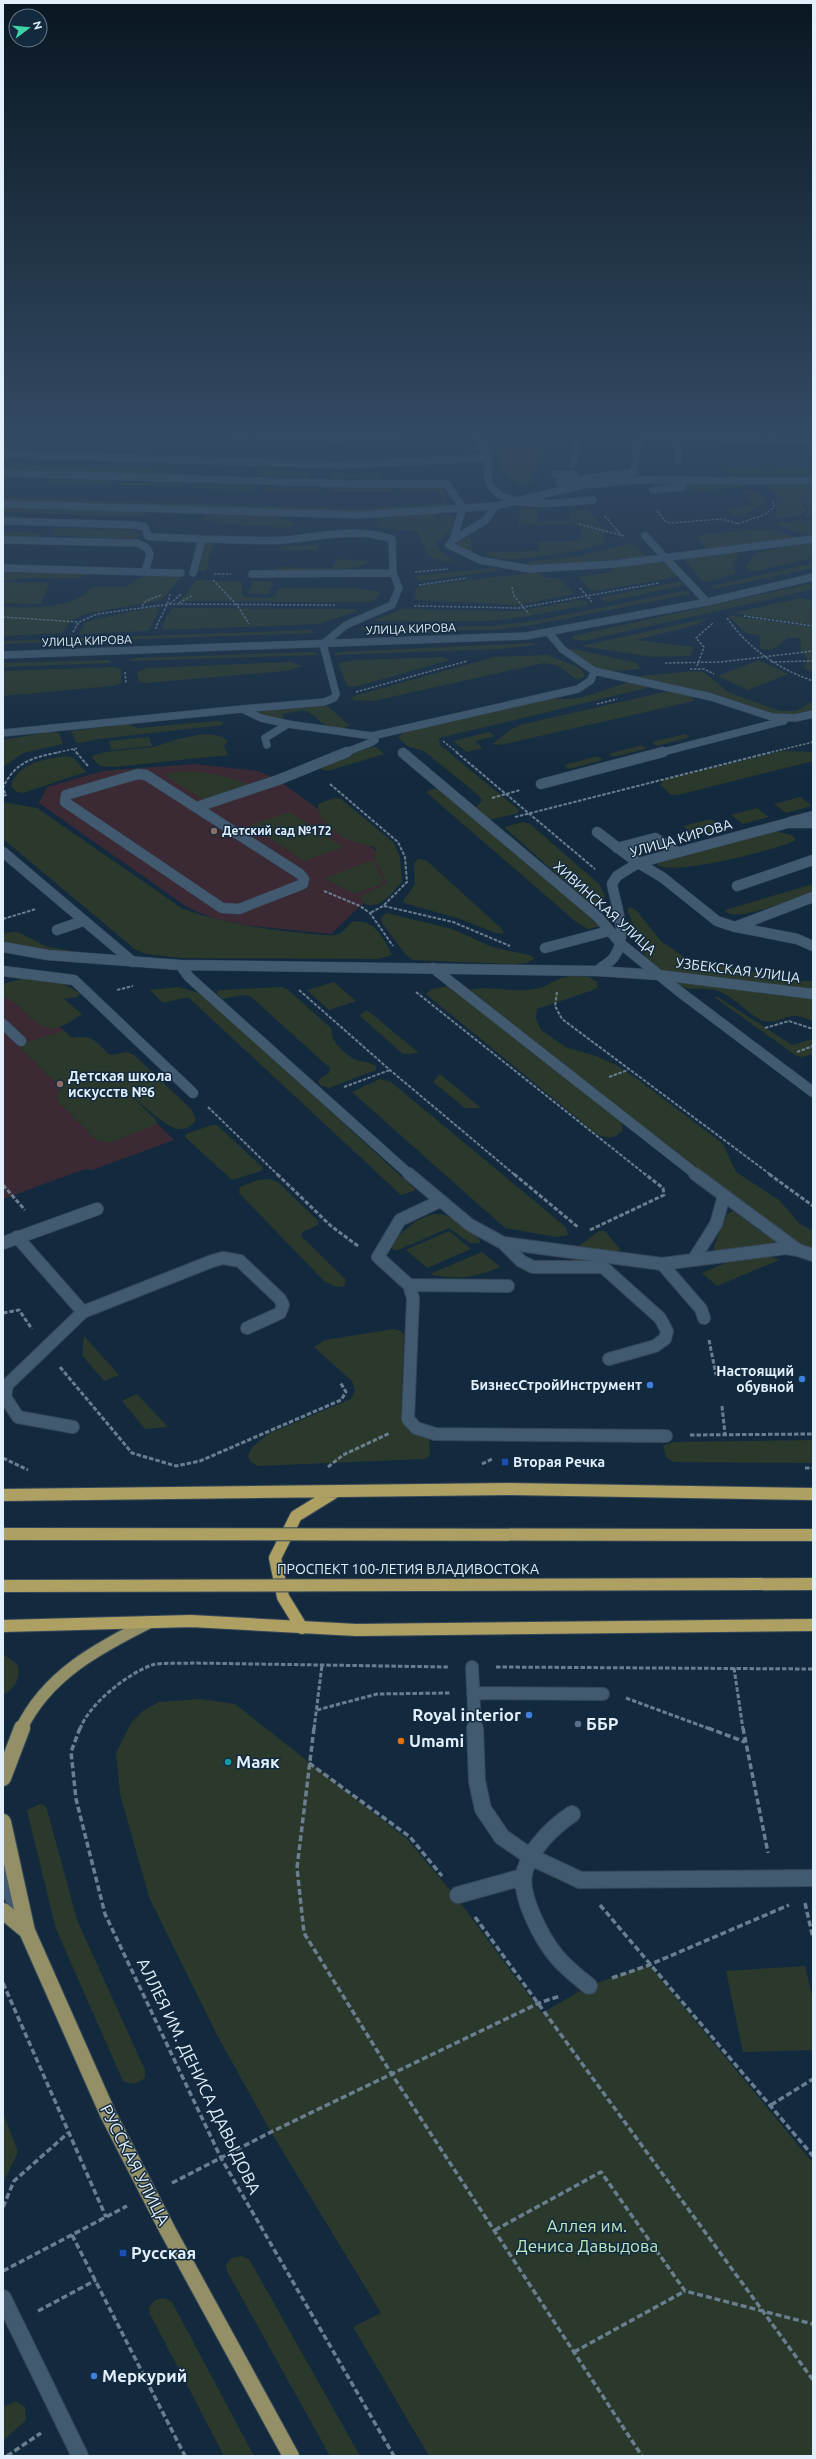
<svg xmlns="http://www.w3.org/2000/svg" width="816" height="2459" viewBox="0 0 816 2459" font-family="Ubuntu,sans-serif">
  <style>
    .education { fill: #3b2a34 }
    .green { fill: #2a392b }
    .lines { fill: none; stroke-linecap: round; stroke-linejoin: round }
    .service-far3-casing { stroke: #364758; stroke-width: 8 }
    .service-far2-casing { stroke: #364758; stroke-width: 11 }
    .service-far1-casing { stroke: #364758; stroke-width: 14 }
    .service-casing { stroke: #364758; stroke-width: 18 }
    .minor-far2-casing { stroke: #364758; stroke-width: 8 }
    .minor-far1-casing { stroke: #364758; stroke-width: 11 }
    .minor-casing { stroke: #364758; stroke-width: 14 }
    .secondary-far1-casing { stroke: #364758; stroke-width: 8 }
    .secondary-casing { stroke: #364758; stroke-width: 18 }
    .primary-far1-casing { stroke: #364758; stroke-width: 14 }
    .primary-casing { stroke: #364758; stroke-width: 18 }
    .trunk-casing { stroke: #364758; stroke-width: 14 }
    .path-far3 { stroke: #6b7e8f; stroke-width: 1.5; stroke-dasharray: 2.5 1.5; stroke-linecap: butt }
    .path-far2 { stroke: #6b7e8f; stroke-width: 2; stroke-dasharray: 3.5 1.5; stroke-linecap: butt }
    .path-far1 { stroke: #6b7e8f; stroke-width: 3; stroke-dasharray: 4.5 2; stroke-linecap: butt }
    .path { stroke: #6b7e8f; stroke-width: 3.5; stroke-dasharray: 6 3; stroke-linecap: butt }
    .service-far3 { stroke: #415a70; stroke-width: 7 }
    .service-far2 { stroke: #415a70; stroke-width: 10 }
    .service-far1 { stroke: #415a70; stroke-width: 12 }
    .service { stroke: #415a70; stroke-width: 16 }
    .minor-far2 { stroke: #415a70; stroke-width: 7 }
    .minor-far1 { stroke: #415a70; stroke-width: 10 }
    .minor { stroke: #415a70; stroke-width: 12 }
    .secondary-far1 { stroke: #415a70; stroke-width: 7 }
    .secondary { stroke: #415a70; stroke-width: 16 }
    .primary-far1 { stroke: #938f66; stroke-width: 12 }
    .primary { stroke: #938f66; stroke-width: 16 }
    .trunk { stroke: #aea062; stroke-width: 12 }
    .trunk-bridge-casing { stroke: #364758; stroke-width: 14; stroke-linecap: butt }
    .trunk-bridge { stroke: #aea062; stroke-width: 12 }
    .education-dot { fill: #8d6e63; stroke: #132a3e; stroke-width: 1.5 }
    .shop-dot { fill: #3f7fe0; stroke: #132a3e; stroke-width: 1.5 }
    .transit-dot { fill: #1a4fb4; stroke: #132a3e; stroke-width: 1.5 }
    .service-dot { fill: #5c6f8a; stroke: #132a3e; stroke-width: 1.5 }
    .food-dot { fill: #e8710a; stroke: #132a3e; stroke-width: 1.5 }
    .culture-dot { fill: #0f9aa8; stroke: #132a3e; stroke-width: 1.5 }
    .labels { text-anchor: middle; stroke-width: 3; stroke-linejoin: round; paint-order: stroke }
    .far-street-label { font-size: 12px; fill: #e2f0fd; stroke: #132a3e }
    .far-poi-label { font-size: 12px; font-weight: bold; fill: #e2f0fd; stroke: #132a3e; text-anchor: start }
    .street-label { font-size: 14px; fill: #e2f0fd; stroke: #132a3e }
    .poi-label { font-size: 14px; font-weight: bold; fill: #e2f0fd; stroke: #132a3e; text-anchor: start }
    .near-poi-label { font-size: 17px; font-weight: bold; fill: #e2f0fd; stroke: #132a3e; text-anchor: start }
    .near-street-label { font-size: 17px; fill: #e2f0fd; stroke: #132a3e }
    .near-park-label { font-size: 17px; fill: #bce8c0; stroke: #132a3e }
  </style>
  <rect width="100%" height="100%" fill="#132a3e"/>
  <path class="education" d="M195,764L259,771L278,780L389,860L391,882L360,906L331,934L245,925L215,919L187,907L39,803L47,787L103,771Z
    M3,991L60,1027L174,1140L92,1170L85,1169L3,1199Z"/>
  <path class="green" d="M491,433C507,433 532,431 545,440L531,483L518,485L503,473Z
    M3,465L176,470H177L174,476L3,470Z
    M729,466L772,471L784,468L813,469V478L737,476L726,471L725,468Z
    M260,470L309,472L307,477L258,475Z
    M332,473L380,475L379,480L330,478Z
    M49,479L110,481L108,485L47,483Z
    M121,482L184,484L183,487L119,485Z
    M194,484L255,486L253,490L192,488Z
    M684,484H742L744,487L694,491Z
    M766,485L813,486V518L803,517L810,511L803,499H779Z
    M433,486L442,489L451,508L357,513L3,501V497L359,509L444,503L437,490L403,492L402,488Z
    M263,487L322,489L321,492L262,490Z
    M332,489H394L395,492H331Z
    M743,490H752L762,495L765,502L753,511L734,517L727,508L755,505Z
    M800,498L806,511L799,516L776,519V500Z
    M3,506L140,511L144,513L141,516L128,517L3,512Z
    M521,507L538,510L537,521L540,522L570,521V512L587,510C596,519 609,532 603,544C583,552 504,565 486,555V553L489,552L535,551L539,550L538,542L577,541L583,539L580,528L575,524L518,525Z
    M436,514L438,525L441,515H450L454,521L451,529L436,543L439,551L454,561L447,562L428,556L417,531L373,527L379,524L435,526L437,525L379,523L378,518Z
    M213,515C239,516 277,511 299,526C292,530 209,524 201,518Z
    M796,521H813V536L774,524Z
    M59,528L130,530L138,532L140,536L134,539L50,535L53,529Z
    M759,529L772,530L799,538L708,550L696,538L701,535Z
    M3,531L38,533L40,535L38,538L3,537Z
    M470,536L473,553L460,547L457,542Z
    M205,542H214L213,545L206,571H197Z
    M813,542V558L751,572L745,566L758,552Z
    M630,544L635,545L645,557L533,566L524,562L579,556Z
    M318,545V550H277L283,546Z
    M732,553L740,555C733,563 732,565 736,574L706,582L702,581L684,559Z
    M339,559L371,561C346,576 302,571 273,572L275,567L332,568L336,560Z
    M659,562L667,564L676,575L675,577L597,591L589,589L578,577L612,572L613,568L616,567Z
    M813,563V568L715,589L708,587Z
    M491,568L501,570L424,581H418L416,576Z
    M3,570L87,574L80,578H27L3,581Z
    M537,572L546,578H560L574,594L518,605L416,600L413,598L417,588L422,586Z
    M148,575L179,576L180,578L162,600L86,614L71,620L62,633L3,636V607C28,607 59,609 81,597C86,595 88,590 93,587L128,586L139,578Z
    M196,580L242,582V595L245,597L271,598L275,596L277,590L286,588H359L379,592L376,600L368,602L180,601Z
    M254,581L274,582L269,594L248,593Z
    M680,581L686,585L606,602L599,598Z
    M3,582L50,583L41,604L3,603Z
    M813,583V589L797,593L584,641L572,639L573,636Z
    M684,591H688L691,594L527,626L494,630L364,631L360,628L490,626L535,621Z
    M801,598L813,601V625L733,613Z
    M579,600L586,601L588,605L530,616L488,621H372L403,609L517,611Z
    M155,607L159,609L149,631L79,634L85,623L96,619Z
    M173,608L353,609L357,611L318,624L162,630L166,617Z
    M727,615L813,627V672L804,668L807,659L800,648L801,641L799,638H787C778,647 773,652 760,648V636L746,633Z
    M708,618L696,625L637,640L694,647L690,656L653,657L581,646Z
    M312,630L315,633L3,644V641Z
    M531,643L536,645L501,649L332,655L339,652Z
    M573,649L638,663L640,669L605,672L590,665L568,650Z
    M315,652L318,655L129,661L130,659L136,658Z
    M548,655L580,668L585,676L578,680L558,666L544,663L373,701L350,700L354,696L494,657Z
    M442,657L450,660L355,687L347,686L338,663L356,660Z
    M108,660L112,663L3,667V663Z
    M759,660L788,674L748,690L717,676Z
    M291,662L302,666L286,671L146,683L139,682L137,672L147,668Z
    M115,667L121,669V683L113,686L3,696V671Z
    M695,671L704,672L728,692L780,711H796L813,701V710L804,715H775L711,694L627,677Z
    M630,682L651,687L439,738L440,745L519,810L518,813L489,820L474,810L482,800L478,795L424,751L407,746L398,737L405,732L552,698C582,703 603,689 630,682Z
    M664,692C674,692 689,692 694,701L500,745L493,744L508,731L520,725Z
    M325,704L350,726C324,735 320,715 303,710L283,714L284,718L277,720L256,712Z
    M217,721L223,722V725L99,739L79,743L76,742L71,731L128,724L138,728Z
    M49,732L59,733L63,744L23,753L3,767V740Z
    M489,732L495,736L475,741L483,748L467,752L453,741Z
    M685,734L690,737L657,746L652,742Z
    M198,735C209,734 219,734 228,741L224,746L228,755L114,767L100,766L92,758L94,755L105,752L154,747L178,739Z
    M149,737L152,746L111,750L109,741Z
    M642,745L646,749L613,757L608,754Z
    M371,747H376L384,754L328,771L321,769L322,766Z
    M783,751L813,752V761L678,795L670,794L660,785L663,780Z
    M67,756L74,758L86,772L23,793L15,791L11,786C18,762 46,759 67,756Z
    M598,756L603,760L569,769L564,765Z
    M176,772C203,771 225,775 251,785L205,800L164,775Z
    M436,788L439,789L600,926L588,929L575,921L426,792Z
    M800,797L812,806L786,813L774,804Z
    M334,798L341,799L394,843L400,857L402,882C392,892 381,910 365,904L360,897L387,883L375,857L376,848C368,844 357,844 349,840C337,834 316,819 318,804Z
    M3,802L37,808L183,909C223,923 261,929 303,933C315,934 328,937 340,934L352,922C373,917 384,938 392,955L378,959L181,958L147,954L136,950L3,839Z
    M757,808L769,817L743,824L731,815Z
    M290,812L343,847L304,861L251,825Z
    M711,819L724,828L696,836L683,826Z
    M523,822L530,824L599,884L605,896L601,906L592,905L581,896L504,827Z
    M773,831L792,835L796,840C781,849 666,878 657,864L661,861Z
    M418,859L426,860L502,929L504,934L496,933L460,919L404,903L403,901L415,884L414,863Z
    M373,860L384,883L354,894L325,878Z
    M813,884V892C799,897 732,925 725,910Z
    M630,907L636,910L661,941L684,957L796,981H813V991L662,971L646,957L627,909Z
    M387,913L452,929L492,947L529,955L535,958L527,963L513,964L413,960L406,955L382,923L381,918Z
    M13,932H18L48,947L103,956L50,953L3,943V934Z
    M570,976L589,977L597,982L598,987L593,990L537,1009L536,1018L541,1030L566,1047L596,1056L616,1065L640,1081L723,1144L736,1172L779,1200L800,1224L813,1231V1251L802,1249L729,1195L470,990C492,985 514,993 535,989C547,987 556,978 570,976Z
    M25,978C45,980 64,980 80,994L77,997L64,999L82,1014C37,1047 39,1014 3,996V984Z
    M673,980L813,999V1022C787,1007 785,1025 763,1021C746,1013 734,996 716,990C702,986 682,994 673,980Z
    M334,982L356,1001L329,1010L307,990Z
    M449,986L621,1122L623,1130C615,1139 610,1138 598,1135L426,994L432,989Z
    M178,987L203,994L416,1190L401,1195L188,997L163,1003L150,990Z
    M282,987L287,989L332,1029C329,1040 343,1052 352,1058C359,1062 369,1061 376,1066V1070L329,1088L320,1085L318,1080L329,1073L330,1068L250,996L243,995L222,999L216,992L220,990Z
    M714,997H718L792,1045L813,1039V1054L802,1057L795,1055Z
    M367,1010L419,1053L403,1054L361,1017V1014Z
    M64,1031L72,1038C93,1034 95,1041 110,1055L127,1052L134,1055L192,1110L196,1120C191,1126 188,1129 180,1129C166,1130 130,1093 118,1083L156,1120L157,1124L112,1142H104L96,1140L59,1103L57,1099L61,1087L23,1050L22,1046L24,1043Z
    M440,1074L481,1108H465L433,1082Z
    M380,1079L391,1082L562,1224L566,1228L568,1235L556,1237L505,1228L352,1092Z
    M212,1125H217L263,1168L261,1171L232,1180L185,1137L186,1134Z
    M269,1179L278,1182L318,1221V1225L303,1232L301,1236L346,1280L344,1287L334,1286L324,1281L239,1193L240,1187L258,1180Z
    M733,1211L774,1241V1245L718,1251L713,1249L727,1214Z
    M433,1214C454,1213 465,1226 480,1240V1243H470L449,1228L398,1250H393L391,1242L416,1221Z
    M449,1231L471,1249L427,1268L406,1250Z
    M599,1231H605L620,1249L618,1252L585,1249L579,1246Z
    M482,1252L500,1267C477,1277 455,1281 430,1274Z
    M742,1256H770L779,1260L717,1286L702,1273Z
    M394,1329L401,1331L404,1335L401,1415L405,1425L429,1435L430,1456L424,1459L258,1466L251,1462L248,1456L252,1447L268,1434L351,1399L355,1390L352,1381L314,1347L325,1340Z
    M84,1336L119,1375L104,1381L82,1355Z
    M137,1394L168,1427L145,1429L122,1401Z
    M813,1440V1463L673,1462L666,1457L663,1446L673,1442Z
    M3,1654L18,1665C21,1679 15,1688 3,1695Z
    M200,1699L235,1704L407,1839L456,1897L542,2013L589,1986L649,1965L813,2163V2456H429L353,2327L381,2313L271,2132L216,2033L149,1897L120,1794L116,1753L131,1723L143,1711L159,1702Z
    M40,1804L46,1806L77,1920L145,2070V2078C137,2084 132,2085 123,2081L56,1929L28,1815L27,1810Z
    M805,1966L813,2000V2050L743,2052L726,1971Z
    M3,2113L18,2152L3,2183Z
    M241,2256L249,2259L360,2456H330L227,2271L226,2264L232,2258Z
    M164,2298L172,2302L254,2456H224L150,2314L149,2307L155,2300Z
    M16,2401L25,2407L26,2420L3,2441V2407Z"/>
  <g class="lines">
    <defs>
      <path id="service-far3" d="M165,433L335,439L451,433
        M469,433L477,437L488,458
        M646,436L813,442
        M676,437L678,460
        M3,454L337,465L488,458C488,467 486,480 492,488C509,511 568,502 593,500
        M572,464L579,437L585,433
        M3,473L354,484H447L463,508L453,540
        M555,474H574
        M813,481L640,480L583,485L495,506L486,520L453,540L449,545L480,560L529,569L615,564L813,539
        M559,482L634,472L637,447L646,433
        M653,490L682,487L677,480
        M3,521L135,525L145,527L148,536L152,537L202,539
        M645,536L707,602
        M3,540L137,543L147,548L150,554L145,572
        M3,568L181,573
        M193,573L202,539C229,539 258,542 285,540C320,537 357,527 392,539L393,573L399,588L392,605L346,625L323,644L336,694L334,698L324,702L242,709
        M252,574L393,573
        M550,634L562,649L594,671L711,697L784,721
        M776,717L795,718L813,714
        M3,733L242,709L261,718L288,724L372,736L578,689L591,680L594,671
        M267,745L265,738L288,724
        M344,753L372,742L375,740L372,736
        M659,753L783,721"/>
      <path id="service-far2" d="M403,753L598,917L621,944L680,992L813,1092
        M138,774L146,775L300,874L304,879L303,884L239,909L222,908L65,802L66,795Z
        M541,784L663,752
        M197,807L278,780L347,752
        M790,822L813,816
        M597,832L638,863L662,877L717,921L735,927L813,897
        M617,848L655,838L677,852
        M3,852L133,962
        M737,886L813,860
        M736,927L797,939L813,946
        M57,930L83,921
        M545,948L609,931
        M3,971L74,980L193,1093
        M3,1024L21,1041"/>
      <path id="service-far1" d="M440,1201L400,1220L378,1257L409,1285L413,1298L408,1419L416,1428L435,1434L666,1436
        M17,1237L83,1312L212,1261L223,1258L240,1261L280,1299L283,1305L280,1313L247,1328
        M3,1243L97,1209
        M503,1243L521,1261L533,1267H603
        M596,1257L603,1267L660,1318L667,1331L665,1339L655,1346L609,1359
        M694,1259L716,1224L724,1196
        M662,1264L701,1309L704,1318
        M409,1285L508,1286
        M73,1427L18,1417L5,1397L7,1385L83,1312
        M472,1667L475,1729
        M473,1693L603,1694"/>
      <path id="service" d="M475,1728L477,1781L483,1809L502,1837L531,1857L580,1880L813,1878
        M572,1814C553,1827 532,1847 525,1870C517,1893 542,1939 557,1957C566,1968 578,1977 589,1986
        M458,1895L523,1877
        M3,2298L80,2456"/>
      <path id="minor-far2" d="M3,504L359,515L495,506"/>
      <path id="minor-far1" d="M3,947L48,955L180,965L597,971L659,975L813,994
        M180,965L189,977L410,1175
        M433,968L697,1175
        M597,971C602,966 610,963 614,957C629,937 616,906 612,884L617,876L638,863L788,823H813"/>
      <path id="minor" d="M409,1174L470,1225L503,1243L662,1264L786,1248L798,1250
        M695,1174L798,1250L813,1255"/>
      <path id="secondary-far1" d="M3,655L526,636L707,602L813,577"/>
      <path id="secondary" d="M3,1875L16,1904"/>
      <path id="primary-far1" d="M21,1729C47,1675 98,1648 150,1622"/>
      <path id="primary" d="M3,1778L22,1728
        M3,1822L27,1931
        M3,1911L27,1931L108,2114L168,2231L291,2456"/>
      <path id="trunk" d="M3,1495L509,1489L813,1494
        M3,1626L191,1621L356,1630L813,1625
        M302,1628L283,1597L275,1558L296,1516L335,1492"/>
    </defs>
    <use href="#service-far3" class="service-far3-casing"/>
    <use href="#service-far2" class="service-far2-casing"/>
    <use href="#service-far1" class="service-far1-casing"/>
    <use href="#service" class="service-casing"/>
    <use href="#minor-far2" class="minor-far2-casing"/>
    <use href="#minor-far1" class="minor-far1-casing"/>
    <use href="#minor" class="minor-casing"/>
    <use href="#secondary-far1" class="secondary-far1-casing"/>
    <use href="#secondary" class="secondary-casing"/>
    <use href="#primary-far1" class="primary-far1-casing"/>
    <use href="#primary" class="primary-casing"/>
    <use href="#trunk" class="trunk-casing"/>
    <path class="path-far3" d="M657,511L666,522L671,523L721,519L739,524
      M605,516L621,535
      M579,524L624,536
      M738,524L766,514L774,507L773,501
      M415,572L448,569
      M214,574H231
      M213,580L237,605L249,624
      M419,585L467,578
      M512,587L514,596L529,614
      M580,588L592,602
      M179,603L193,595
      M169,604L335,605
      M170,604L181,594
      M142,606L146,601L161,595
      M414,606L519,608L659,583
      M744,616L813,626
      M3,617L78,622
      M727,618C749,649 777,668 813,681
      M156,629C156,623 168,608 170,594
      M73,632L79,622L97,614L170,604
      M771,662L813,661
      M665,663L721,662L813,651
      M697,666L704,647L696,638L713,623
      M690,669H704L714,674
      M125,672L126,683
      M356,692L467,661
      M597,704L617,699
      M443,741L458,753
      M73,749L77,753
      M55,753L78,748
      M768,753L813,742"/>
    <path class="path-far2" d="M76,752L88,766
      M456,752L595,869
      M330,784L398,842L405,857L407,882L383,906L370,913
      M3,796L6,795L3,788C14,762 34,757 60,752
      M492,798L520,790
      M515,817L772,752
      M324,891L360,906L370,913L393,946
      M384,906L453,922L510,946
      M3,919L36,909
      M117,990L133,986
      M299,990L390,1070L515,1175
      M416,992L646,1175
      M557,992L555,1006L562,1019L771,1175
      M765,1028L789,1021L813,1029
      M797,1052L813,1046
      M609,1077L628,1070
      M344,1087L390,1070
      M208,1107L278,1175"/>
    <path class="path-far1" d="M277,1174L331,1226L358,1246
      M514,1174L579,1228
      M769,1174L813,1206
      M3,1185L25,1210
      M590,1230L664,1195L663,1188L645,1174
      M3,1313L19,1310L32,1329
      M709,1340L716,1375
      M60,1367L132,1453L176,1466L200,1461L341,1400L346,1392L340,1382
      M722,1406L725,1434
      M690,1435L813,1434
      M3,1458L28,1470
      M482,1464L492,1459
      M328,1467L343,1455L390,1433
      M805,1468H813
      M496,1667L813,1669
      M734,1668L743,1729
      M626,1698L710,1729
      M317,1710L377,1694L450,1693
      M80,1729C89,1704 127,1674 152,1665C163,1662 180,1664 192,1663L449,1667
      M314,1729L322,1665"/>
    <path class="path" d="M80,1728L71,1752L76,1799L105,1914L221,2158L394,2456
      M314,1728L297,1868L304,1933L391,2073L642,2456
      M708,1728L745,1742
      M743,1728L768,1853
      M309,1763L410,1837L442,1876
      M805,1903L813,1938
      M600,1905L813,2156
      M475,1917L813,2380
      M612,1978L649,1965L789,1905
      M3,1983L106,2217
      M771,2105L813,2079
      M172,2183L271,2132L539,2003L560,1996
      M3,2207L14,2181L68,2133
      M495,2230L601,2172L685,2291L813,2324
      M72,2235L185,2456
      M3,2271L127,2206
      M38,2311L96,2280
      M574,2352L685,2291
      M7,2456L41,2433"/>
    <use href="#service-far3" class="service-far3"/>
    <use href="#service-far2" class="service-far2"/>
    <use href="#service-far1" class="service-far1"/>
    <use href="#service" class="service"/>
    <use href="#minor-far2" class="minor-far2"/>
    <use href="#minor-far1" class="minor-far1"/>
    <use href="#minor" class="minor"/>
    <use href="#secondary-far1" class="secondary-far1"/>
    <use href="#secondary" class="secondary"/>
    <use href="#primary-far1" class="primary-far1"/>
    <use href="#primary" class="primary"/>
    <use href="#trunk" class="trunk"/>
    <defs>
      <path id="trunk-bridge" d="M3,1534L813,1535
        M3,1586L813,1584"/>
    </defs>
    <use href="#trunk-bridge" class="trunk-bridge-casing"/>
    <use href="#trunk-bridge" class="trunk-bridge"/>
  </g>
  <linearGradient id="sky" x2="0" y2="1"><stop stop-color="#0a1722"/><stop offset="0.56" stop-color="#334a63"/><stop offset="1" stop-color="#334a63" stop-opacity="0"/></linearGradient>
  <rect width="816" height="777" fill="url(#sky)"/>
  <g class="education-dot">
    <circle cx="214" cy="831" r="4"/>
    <circle cx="60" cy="1084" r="4"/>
  </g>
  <g class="shop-dot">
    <circle cx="802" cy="1379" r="4"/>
    <circle cx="650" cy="1385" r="4"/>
    <circle cx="529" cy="1715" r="4"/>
    <circle cx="94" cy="2376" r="4"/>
  </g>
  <g class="transit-dot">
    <rect x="501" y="1458" width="8" height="8" rx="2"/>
    <rect x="119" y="2249" width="8" height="8" rx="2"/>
  </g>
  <circle class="service-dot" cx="578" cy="1724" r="4"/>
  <circle class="food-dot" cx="401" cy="1741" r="4"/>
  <circle class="culture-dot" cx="228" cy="1762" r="4"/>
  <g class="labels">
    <g class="far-street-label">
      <text transform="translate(411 629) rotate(-2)" y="4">УЛИЦА КИРОВА</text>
      <text transform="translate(87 641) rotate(-2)" y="4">УЛИЦА КИРОВА</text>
    </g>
    <g class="far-poi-label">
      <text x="222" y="835">Детский сад №172</text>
    </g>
    <g class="street-label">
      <text transform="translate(681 838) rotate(-16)" y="5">УЛИЦА КИРОВА</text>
      <text transform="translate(605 908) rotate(42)" y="5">ХИВИНСКАЯ УЛИЦА</text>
      <text transform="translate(738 970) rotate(7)" y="5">УЗБЕКСКАЯ УЛИЦА</text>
      <text x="408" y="1574">ПРОСПЕКТ 100-ЛЕТИЯ ВЛАДИВОСТОКА</text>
    </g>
    <g class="poi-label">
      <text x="68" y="1081">Детская школа<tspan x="68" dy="16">искусств №6</tspan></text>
      <text x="794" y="1376" text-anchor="end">Настоящий<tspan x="794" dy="16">обувной</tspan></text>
      <text x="642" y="1390" text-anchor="end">БизнесСтройИнструмент</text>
      <text x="513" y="1467">Вторая Речка</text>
    </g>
    <g class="near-poi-label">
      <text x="521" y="1721" text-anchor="end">Royal interior</text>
      <text x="586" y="1730">ББР</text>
      <text x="409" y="1747">Umami</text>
      <text x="236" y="1768">Маяк</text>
      <text x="131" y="2259">Русская</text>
      <text x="102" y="2382">Меркурий</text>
    </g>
    <g class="near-street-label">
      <text transform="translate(199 2076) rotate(64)" y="6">АЛЛЕЯ ИМ. ДЕНИСА ДАВЫДОВА</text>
      <text transform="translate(135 2165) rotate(63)" y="6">РУССКАЯ УЛИЦА</text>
    </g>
    <g class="near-park-label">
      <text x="587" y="2232">Аллея им.<tspan x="587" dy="20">Дениса Давыдова</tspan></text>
    </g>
  </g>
  <rect width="816" height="2459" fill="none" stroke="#e2f0fd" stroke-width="8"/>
  <g transform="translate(28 28) rotate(74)"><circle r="19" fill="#132a3e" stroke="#66798a"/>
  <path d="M0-3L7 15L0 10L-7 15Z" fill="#3bd4a4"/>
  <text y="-6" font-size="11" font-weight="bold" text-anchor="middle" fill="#e2f0fd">N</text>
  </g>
</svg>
